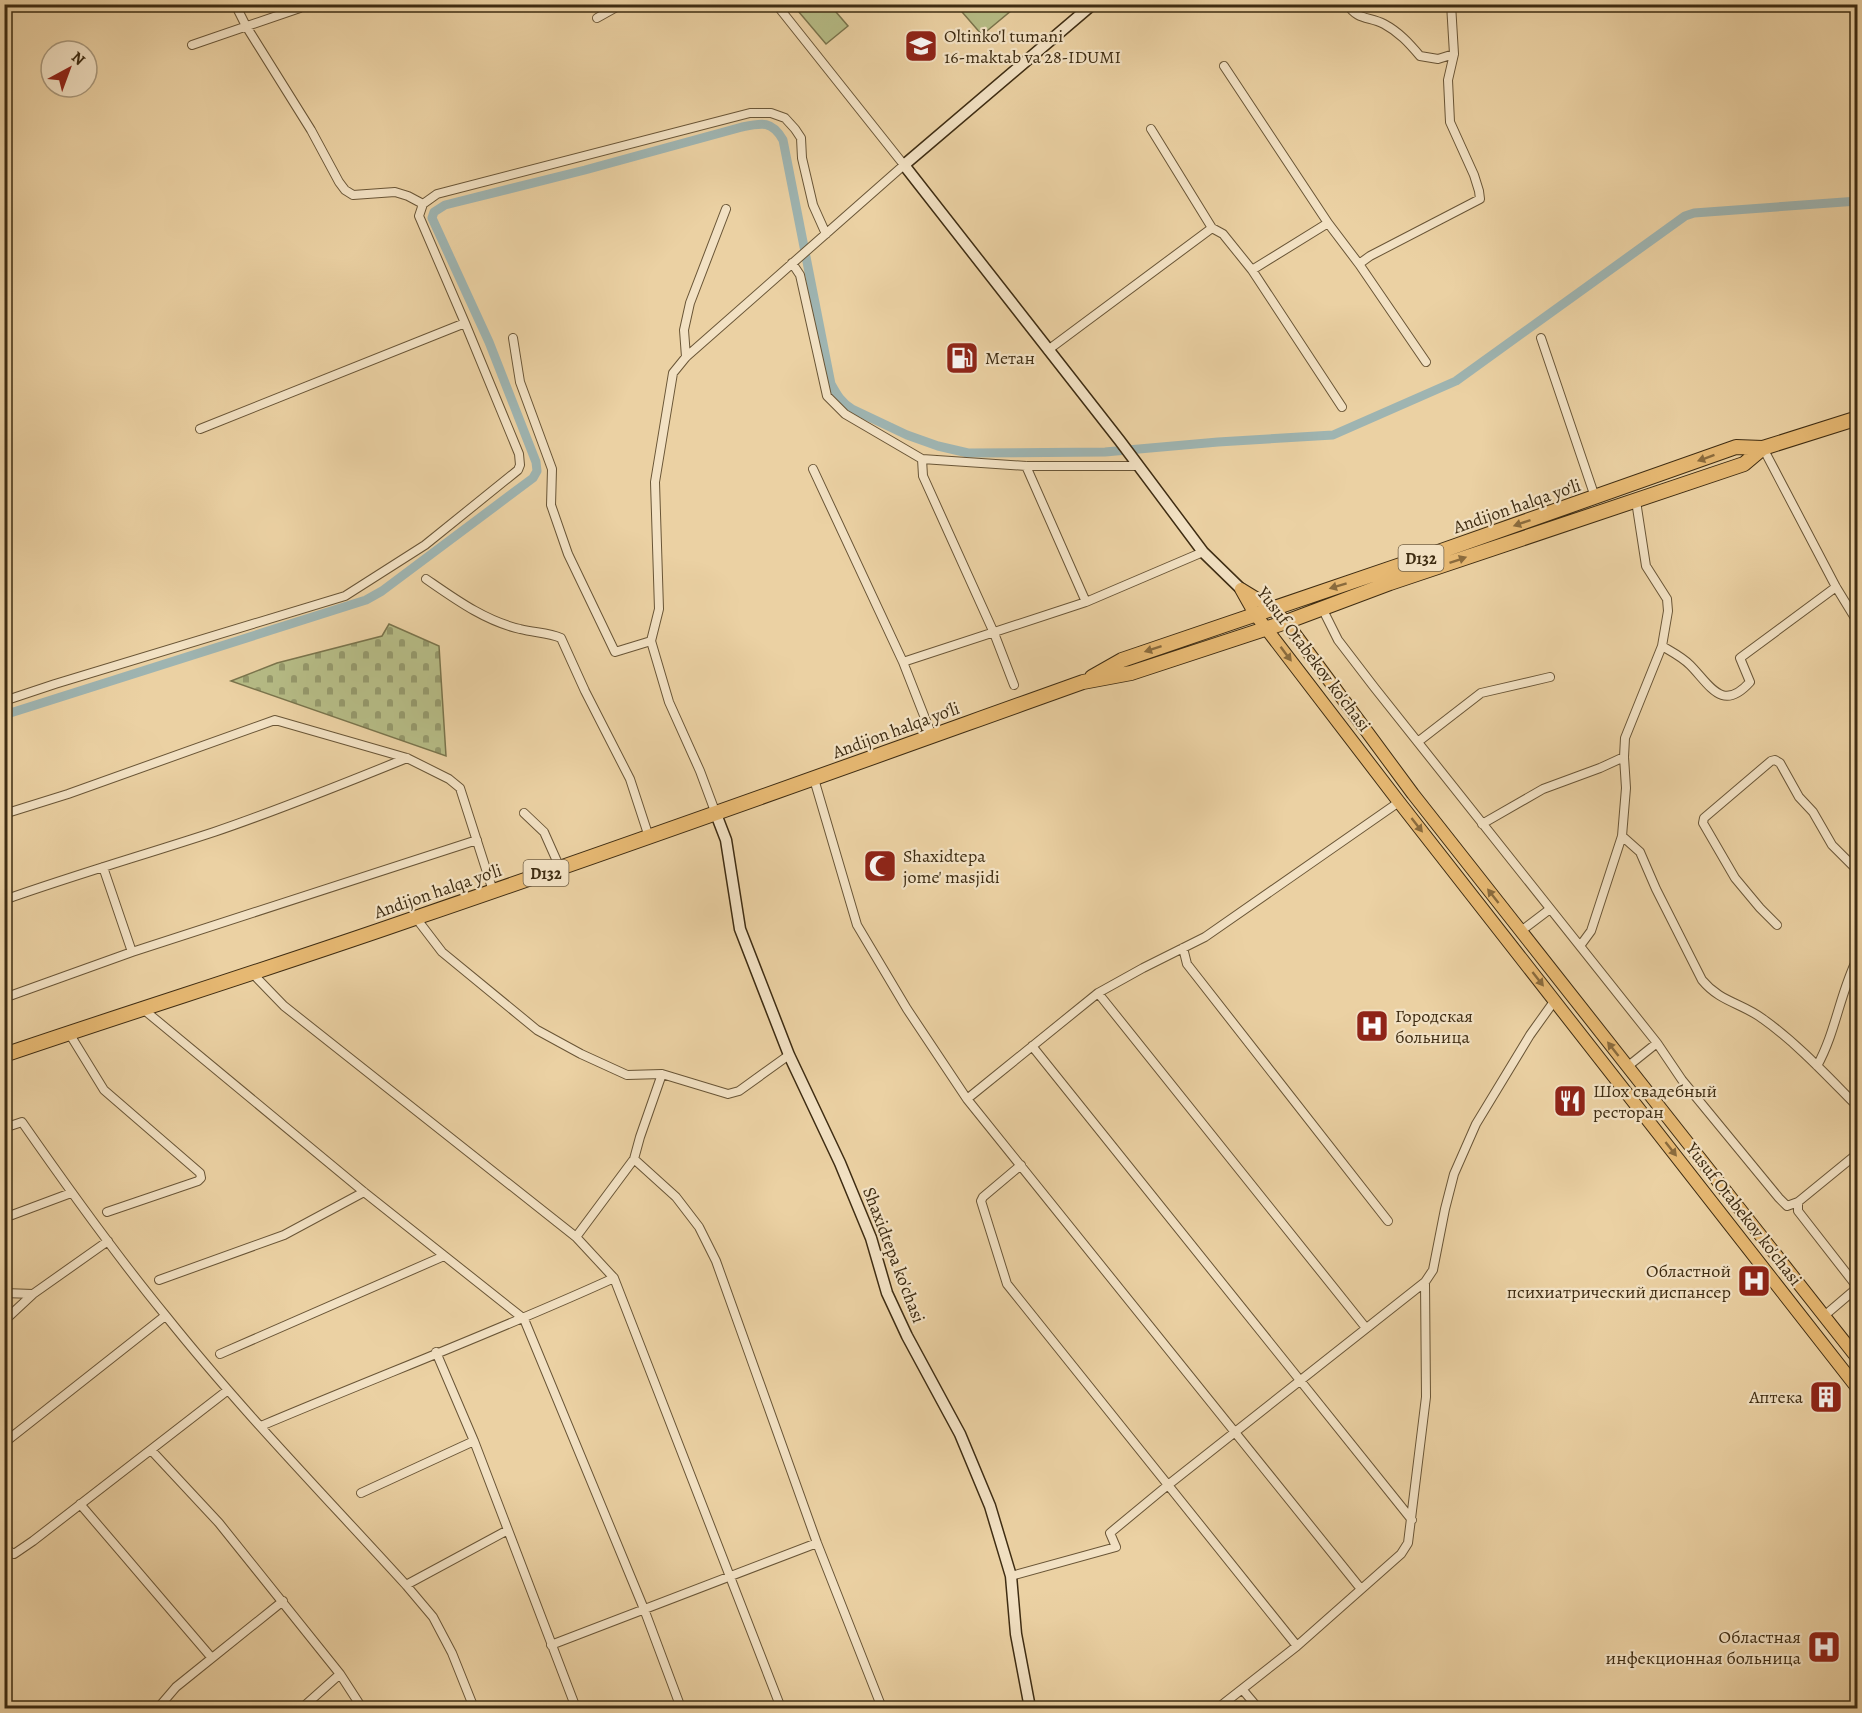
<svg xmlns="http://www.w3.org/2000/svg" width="1862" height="1713" viewBox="0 0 1862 1713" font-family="Alegreya,serif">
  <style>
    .green { fill: #b6bc86; stroke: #7a744c; stroke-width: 1.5 }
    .cemetery { fill: url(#cemetery-stones); stroke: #7a744c; stroke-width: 1.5 }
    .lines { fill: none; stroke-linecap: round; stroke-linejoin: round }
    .canal { stroke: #9eb4b1; stroke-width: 9 }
    .street-casing { stroke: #695536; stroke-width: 10 }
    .secondary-casing { stroke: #3e2c12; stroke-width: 13 }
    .primary-casing { stroke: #3e2c12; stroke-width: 14 }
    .highway-casing { stroke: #3e2c12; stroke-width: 16 }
    .street { stroke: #f2e1c3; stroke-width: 8 }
    .secondary { stroke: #f2e1c3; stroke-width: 10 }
    .primary { stroke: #e6b872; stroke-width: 12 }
    .highway { stroke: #e6b872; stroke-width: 14 }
    .oneway { fill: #8a6b3d }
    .labels { text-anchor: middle; stroke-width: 4.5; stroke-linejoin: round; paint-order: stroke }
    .shield { fill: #f2e1c3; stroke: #746247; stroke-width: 1.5 }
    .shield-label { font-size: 16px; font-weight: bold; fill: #3e2c12 }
    .poi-label { font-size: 18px; fill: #3e2c12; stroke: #f2e1c3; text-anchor: start }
    .street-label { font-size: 18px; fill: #3e2c12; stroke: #f2e1c3 }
  </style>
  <defs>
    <pattern id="cemetery-stones" width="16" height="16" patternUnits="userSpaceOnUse" patternTransform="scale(1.5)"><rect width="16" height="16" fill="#b6bc86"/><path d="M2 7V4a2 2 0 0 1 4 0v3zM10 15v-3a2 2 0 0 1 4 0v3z" fill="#95996c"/></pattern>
  </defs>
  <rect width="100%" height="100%" fill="#ebd1a3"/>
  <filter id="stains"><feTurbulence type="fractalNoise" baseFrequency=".00333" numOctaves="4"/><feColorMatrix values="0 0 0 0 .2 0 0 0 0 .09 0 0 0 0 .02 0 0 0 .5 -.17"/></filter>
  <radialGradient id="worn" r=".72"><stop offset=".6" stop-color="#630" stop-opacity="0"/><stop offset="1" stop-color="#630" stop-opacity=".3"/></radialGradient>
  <path class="green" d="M793,5H830L848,26L826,44Z
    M956,5H1018L982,35Z"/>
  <path class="cemetery" d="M389,624L439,646L446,756L231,681L277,663L382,636Z"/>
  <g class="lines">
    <path class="canal" d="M4,715L366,600L382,591L533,478L537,471L536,462L489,342L432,218L434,212L445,205L585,170L742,127C761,123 772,120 783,140L831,384C837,395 841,402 852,409L907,435L938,446L968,453L1105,452L1218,442L1333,435L1456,381L1685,216L1694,213L1858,201"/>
    <defs>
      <path id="street" d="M235,4L246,26L311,130L339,182L345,190L353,195L395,192L408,196L423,204
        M1347,4C1358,21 1369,16 1384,24C1399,32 1409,43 1420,56L1438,59L1454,54
        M597,18L622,4
        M192,45L300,8L301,4
        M1224,66L1328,223
        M1151,129L1212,228
        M792,263L800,275L827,396L845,414L922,459L1026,466H1137
        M1359,264L1426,362
        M1252,270L1342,407
        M513,338L520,382L552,469L551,505L568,554L615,652L651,641
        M1541,338L1595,497
        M1048,350L1212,228L1223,234L1252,270L1328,223L1359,264L1370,256L1480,199L1479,191L1474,175L1450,122L1448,80L1454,54L1451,4
        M686,357L684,330L690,303L726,209
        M200,429L465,323L419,216L423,204L437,194L750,113H771L785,118L795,129L801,138L802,158L813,205L826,234
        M1763,448L1836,587L1858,623
        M922,459L923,476L994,633L1014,685
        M1026,466L1086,602
        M813,469L903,662
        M426,579C455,599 485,621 520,629C535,633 548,632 561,638L585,691L630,779L649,837
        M1322,608L1338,640L1374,687L1657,1043L1682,1080L1779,1198L1787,1206L1798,1202L1858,1153
        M1662,646C1672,652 1682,657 1690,665C1710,685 1722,713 1750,682L1740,658L1836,587
        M4,701L55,684L345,596L425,545L518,470L520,465L519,454L465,323
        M932,736L903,662L1086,602L1203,552
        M1419,741L1481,693L1550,677
        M814,779L857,925L907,1009L967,1099L1361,1589
        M524,813L544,832L560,868
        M4,814L68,794L275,720L407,758L449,779L460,788L493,891
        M716,814L700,771L669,702L651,641L659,609L655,482L673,373L686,357L904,165L776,4
        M1482,824L1543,789L1600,768L1624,757
        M1622,836L1640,852L1656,889L1702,980C1720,1002 1742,1003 1763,1019C1798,1044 1828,1077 1858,1107
        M103,867L132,952
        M4,900C74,875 144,855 214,832C279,810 343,784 407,758
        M416,918L442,952L537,1030L581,1054L627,1075L662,1074L728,1094L739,1091L789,1055
        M1777,925L1760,908L1735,878L1703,823L1704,818L1771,761L1775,760L1780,763L1799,797L1813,812L1832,845L1858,871
        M1521,931L1550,909
        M1580,946L1591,931L1622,836L1626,788L1624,757L1625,738L1662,646L1668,611L1667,599L1646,566L1636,501
        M1183,948L1187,964L1388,1221
        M253,974L284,1006L576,1237L614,1278L781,1708
        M1098,993L1366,1328
        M4,998L132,952L477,840
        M143,1009L364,1192L524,1319L644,1609L681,1708
        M69,1033L104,1090L200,1173L201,1178L198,1181L107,1212
        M1032,1046L1412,1520
        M1817,1066C1836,1032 1840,992 1858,957
        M1627,1067L1657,1043
        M967,1099L1098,993L1143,968L1205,937L1399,802
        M4,1128L22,1122C68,1188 115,1254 166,1316C241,1410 325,1496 406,1585L433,1617L452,1653L474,1708
        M634,1159L640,1137L662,1074
        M1021,1165L983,1197L981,1201L1007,1284L1297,1646L1218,1708
        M1798,1202V1211L1858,1288
        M4,1218L71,1193
        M576,1237L634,1159L676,1197L699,1227L716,1261L817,1543L882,1708
        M159,1280L284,1235L364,1192
        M4,1293L33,1294L4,1321
        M33,1294L108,1241
        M1824,1316L1858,1287
        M436,1352L474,1441L576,1708
        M220,1354L444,1256
        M261,1426C379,1376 498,1331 614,1278
        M4,1443L165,1316
        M151,1450L219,1523L340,1674L302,1708
        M361,1493L474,1441
        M80,1504L211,1657
        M4,1548L14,1554L33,1541L228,1390
        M1011,1576L1116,1547L1110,1533L1168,1485L1425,1282L1433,1270L1445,1209L1454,1174L1476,1124L1530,1035L1555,1000
        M406,1585L508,1530
        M551,1645L817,1543
        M1297,1646L1401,1554L1408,1543L1426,1397L1425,1282
        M340,1674L362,1708
        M1242,1689L1258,1708
        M158,1708L176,1687L283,1601"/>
      <path id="secondary" d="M1093,4L904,165L1120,441L1203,552L1241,589
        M716,814L726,840L740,929L789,1055L840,1163L871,1238L887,1293L907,1336L960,1434L990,1506L1011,1576L1016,1634L1030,1708"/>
      <path id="primary" d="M1241,589L1255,614L1399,802L1858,1389
        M1241,589L1272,608L1286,622L1413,794L1858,1359"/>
      <path id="highway" d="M1092,677L1122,660L1427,556L1736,447L1763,448L1858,418
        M4,1055C142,1008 281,965 418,917C641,841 862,761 1083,682L1131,673L1286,622L1390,583L1744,464L1763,448"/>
    </defs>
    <use href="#street" class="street-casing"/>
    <use href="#secondary" class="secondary-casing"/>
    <use href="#primary" class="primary-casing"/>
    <use href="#highway" class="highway-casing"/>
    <use href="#street" class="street"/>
    <use href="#secondary" class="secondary"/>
    <use href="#primary" class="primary"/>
    <use href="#highway" class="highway"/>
  </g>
  <defs><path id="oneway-solid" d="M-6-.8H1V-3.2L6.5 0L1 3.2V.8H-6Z" transform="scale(1.5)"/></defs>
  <g class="oneway">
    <use href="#oneway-solid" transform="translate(1706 458) rotate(160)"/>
    <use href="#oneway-solid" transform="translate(1522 523) rotate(161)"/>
    <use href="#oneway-solid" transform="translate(1458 560) rotate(-19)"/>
    <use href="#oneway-solid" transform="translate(1338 586) rotate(163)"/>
    <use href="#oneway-solid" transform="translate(1153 649) rotate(162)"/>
    <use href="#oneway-solid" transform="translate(1286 654) rotate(53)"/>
    <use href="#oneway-solid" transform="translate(1417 825) rotate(52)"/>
    <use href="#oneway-solid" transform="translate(1493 896) rotate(-128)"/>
    <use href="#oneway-solid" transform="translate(1538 979) rotate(52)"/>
    <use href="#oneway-solid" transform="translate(1613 1049) rotate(-128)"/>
    <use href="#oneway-solid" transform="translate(1671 1149) rotate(52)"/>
  </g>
  <defs>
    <symbol id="school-square" viewBox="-11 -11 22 22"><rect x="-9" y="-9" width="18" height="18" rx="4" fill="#8f2418" stroke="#f2e1c3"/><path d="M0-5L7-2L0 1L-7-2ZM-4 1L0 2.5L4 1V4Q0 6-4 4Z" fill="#fff"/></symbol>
    <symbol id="fuel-square" viewBox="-11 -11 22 22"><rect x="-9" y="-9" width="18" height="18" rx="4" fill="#8f2418" stroke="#f2e1c3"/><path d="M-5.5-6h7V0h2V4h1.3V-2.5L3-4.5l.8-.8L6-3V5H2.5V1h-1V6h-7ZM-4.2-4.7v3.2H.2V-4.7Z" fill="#fff"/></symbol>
    <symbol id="mosque-square" viewBox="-11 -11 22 22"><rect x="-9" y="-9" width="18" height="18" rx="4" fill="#8f2418" stroke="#f2e1c3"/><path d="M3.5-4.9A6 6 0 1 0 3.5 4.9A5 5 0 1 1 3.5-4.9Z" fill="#fff"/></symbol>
    <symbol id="hospital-square" viewBox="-11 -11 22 22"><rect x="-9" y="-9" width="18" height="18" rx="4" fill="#8f2418" stroke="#f2e1c3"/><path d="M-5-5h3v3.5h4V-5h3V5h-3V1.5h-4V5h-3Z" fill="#fff"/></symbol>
    <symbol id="restaurant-square" viewBox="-11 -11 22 22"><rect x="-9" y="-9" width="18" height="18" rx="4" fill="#8f2418" stroke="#f2e1c3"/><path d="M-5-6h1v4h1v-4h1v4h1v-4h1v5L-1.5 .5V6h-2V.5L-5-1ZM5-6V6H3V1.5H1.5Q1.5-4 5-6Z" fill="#fff"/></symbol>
    <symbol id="building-square" viewBox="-11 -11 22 22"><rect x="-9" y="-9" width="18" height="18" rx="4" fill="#8f2418" stroke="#f2e1c3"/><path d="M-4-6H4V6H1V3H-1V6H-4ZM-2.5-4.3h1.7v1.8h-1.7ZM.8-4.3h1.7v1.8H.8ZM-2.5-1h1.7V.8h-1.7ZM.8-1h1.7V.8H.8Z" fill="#fff"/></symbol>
  </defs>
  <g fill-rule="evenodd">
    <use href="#school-square" x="902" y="27" width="38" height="38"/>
    <use href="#fuel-square" x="943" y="339" width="38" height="38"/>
    <use href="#mosque-square" x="861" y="847" width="38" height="38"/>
    <use href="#hospital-square" x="1353" y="1007" width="38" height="38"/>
    <use href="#restaurant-square" x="1551" y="1082" width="38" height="38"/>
    <use href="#hospital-square" x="1735" y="1262" width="38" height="38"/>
    <use href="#building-square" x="1807" y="1378" width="38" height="38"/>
    <use href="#hospital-square" x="1805" y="1628" width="38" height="38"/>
  </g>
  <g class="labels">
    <g class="shield">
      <rect x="1398.5" y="545" width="45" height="26" rx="4.5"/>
      <rect x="523.5" y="860" width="45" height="26" rx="4.5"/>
    </g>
    <g class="shield-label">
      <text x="1421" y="564">D132</text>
      <text x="546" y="879">D132</text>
    </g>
    <g class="poi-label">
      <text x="944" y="42">Oltinko'l tumani<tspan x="944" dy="21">16-maktab va 28-IDUMI</tspan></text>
      <text x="985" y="364">Метан</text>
      <text x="903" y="862">Shaxidtepa<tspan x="903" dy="21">jome' masjidi</tspan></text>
      <text x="1395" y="1022">Городская<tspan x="1395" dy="21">больница</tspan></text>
      <text x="1593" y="1097">Шох свадебный<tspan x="1593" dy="21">ресторан</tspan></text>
      <text x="1731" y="1277" text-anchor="end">Областной<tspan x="1731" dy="21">психиатрический диспансер</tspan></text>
      <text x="1803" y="1403" text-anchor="end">Аптека</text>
      <text x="1801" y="1643" text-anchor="end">Областная<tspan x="1801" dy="21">инфекционная больница</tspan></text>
    </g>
    <g class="street-label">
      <text transform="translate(1517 506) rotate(-19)" y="6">Andijon halqa yo‘li</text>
      <text transform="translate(1314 659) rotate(53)" y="6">Yusuf Otabekov ko'chasi</text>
      <text transform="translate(896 730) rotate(-20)" y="6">Andijon halqa yo‘li</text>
      <text transform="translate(438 891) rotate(-19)" y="6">Andijon halqa yo‘li</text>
      <text transform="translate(1744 1214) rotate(52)" y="6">Yusuf Otabekov ko'chasi</text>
      <text transform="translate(894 1255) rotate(69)" y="6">Shaxidtepa ko'chasi</text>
    </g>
  </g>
  <rect width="1862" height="1713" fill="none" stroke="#ebd1a3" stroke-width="24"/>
  <rect x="6" y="6" width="1850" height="1701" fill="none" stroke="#3e2c12" stroke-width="3"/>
  <rect x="12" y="12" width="1838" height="1689" fill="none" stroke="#3e2c12" stroke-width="1.5"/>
  <g transform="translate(69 69) rotate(41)"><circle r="28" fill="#f2e1c3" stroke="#aa997c" stroke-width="1.5"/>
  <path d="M0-4.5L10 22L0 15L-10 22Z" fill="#8f2418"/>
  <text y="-9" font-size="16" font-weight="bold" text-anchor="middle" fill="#3e2c12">N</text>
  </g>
  <rect width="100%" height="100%" filter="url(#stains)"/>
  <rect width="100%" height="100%" fill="url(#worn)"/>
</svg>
